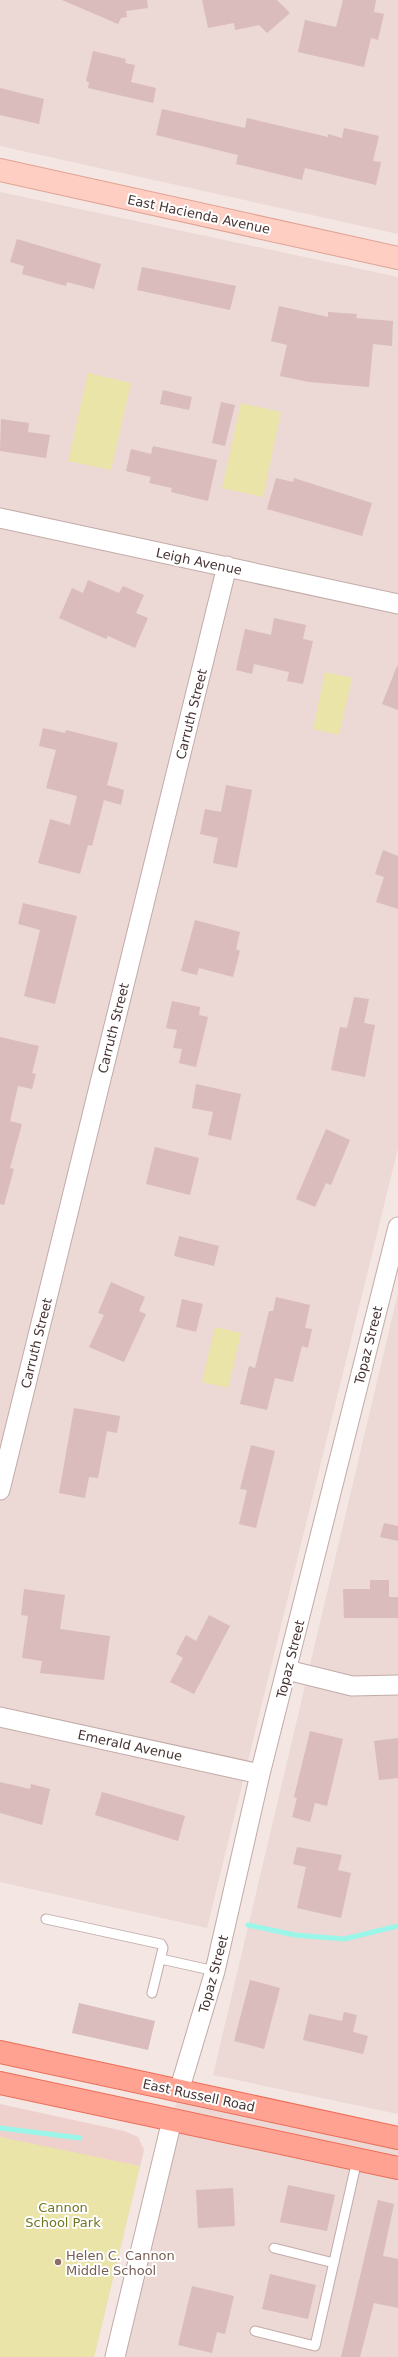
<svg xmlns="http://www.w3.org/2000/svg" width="398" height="2357" viewBox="0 0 398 2357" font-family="'DejaVu Sans',sans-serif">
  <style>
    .residential { fill: #ecd8d5 }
    .education { fill: #eed1cc }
    .green { fill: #ebe4a8 }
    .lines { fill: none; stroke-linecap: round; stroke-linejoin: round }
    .stream { stroke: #9af6e8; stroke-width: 5 }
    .building { fill: #d9bcbb }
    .service-casing { stroke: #c2aba8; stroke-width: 11 }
    .minor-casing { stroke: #c2aba8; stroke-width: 21 }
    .secondary-casing { stroke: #e1a395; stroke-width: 24 }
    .primary-casing { stroke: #ed6d58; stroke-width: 24 }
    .service { stroke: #fff; stroke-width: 9 }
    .minor { stroke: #fff; stroke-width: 19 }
    .secondary { stroke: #ffcec2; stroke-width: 22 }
    .primary { stroke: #ffa291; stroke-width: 22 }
    .education-dot { fill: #8d6e63; stroke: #fff; stroke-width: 1.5 }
    .labels { text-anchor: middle; stroke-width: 4; stroke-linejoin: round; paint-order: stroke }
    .street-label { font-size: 13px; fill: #463433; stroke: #fff }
    .park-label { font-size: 13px; fill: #717721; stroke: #fff }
    .education-label { font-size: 13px; fill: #785e54; stroke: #fff; text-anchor: start }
  </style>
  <rect width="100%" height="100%" fill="#f3e6e3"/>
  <path class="residential" d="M0,0H398V234L0,146Z
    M0,192L398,277V1148L207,1928L0,1882Z
    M398,1293V2114L213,2075Z
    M179,2091L398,2138V2357H114Z"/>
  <path class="education" d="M0,2104L124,2131L138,2137L144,2150L94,2357H0Z"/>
  <path class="green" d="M88,373L131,383L111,470L68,461Z
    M241,403L281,412L263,497L222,488Z
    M325,672L352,678L339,735L313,729Z
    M215,1327L241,1333L228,1388L202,1382Z
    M0,2137L140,2166L94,2357H0Z"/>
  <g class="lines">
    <path class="stream" d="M248,1925L295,1935L344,1939L398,1926
      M0,2128L80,2138"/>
  </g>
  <path class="building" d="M62,0H147L148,8L126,11L127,17L121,18L118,24Z
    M202,0H277L290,13L267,33L259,25L235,30L234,23L208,28Z
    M343,0H376L374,12L384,14L378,40L371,38L364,67L298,52L305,20L336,27Z
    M93,51L126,59L125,63L135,65L131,82L156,88L153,103L88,88L89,82L86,81Z
    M0,88L44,99L39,124L0,115Z
    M162,109L245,128L247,118L328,137V134L342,138L344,128L379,136L373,161L381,162L376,185L305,168L302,180L236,164L238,155L156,135Z
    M17,239L101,264L94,289L67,282L66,286L22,274L24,266L10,262Z
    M142,267L236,286L230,310L137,290Z
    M279,306L328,317V312L357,314L356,318L393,321L392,346L373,344L369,387L309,382L280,376L287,345L271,341Z
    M163,390L192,397L189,410L160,404Z
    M221,402L235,405L225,446L212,443Z
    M1,419L29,423L28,432L50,435L46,458L0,451Z
    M153,446L217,460L208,501L171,492L172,488L149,483L151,477L126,471L131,449L151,454Z
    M276,478L293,482L294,478L372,503L362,536L267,509Z
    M88,580L119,593L123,586L144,595L136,613L148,618L135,648L108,636L106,639L59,618L72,588L83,593Z
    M274,618L306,625L303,639L313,641L303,684L287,681L289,672L254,664L252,674L236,670L245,629L271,635Z
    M397,666H398V710L382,704Z
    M43,728L65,733L66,730L118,743L107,785L124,790L121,805L104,800L92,846L88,845L80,874L38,863L50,819L70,825L77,796L46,788L56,750L39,746Z
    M226,785L252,790L237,868L213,863L218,838L200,834L205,809L221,812Z
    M383,850L398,856V909L376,902L384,877L375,874Z
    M23,903L77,916L55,1004L24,996L40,930L18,924Z
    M195,920L240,932L236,949L240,951L233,977L199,968L197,975L181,971Z
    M354,997L369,999L364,1023L375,1025L365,1077L331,1070L340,1027L347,1028Z
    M172,1001L200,1007L199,1015L208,1017L196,1067L179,1063L182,1049L173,1048L177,1030L166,1028Z
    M0,1037L39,1046L32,1073L36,1074L32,1089L18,1086L10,1121L22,1124L10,1168L14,1169L4,1205L0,1204Z
    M196,1084L241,1094L231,1140L208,1135L213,1112L192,1108Z
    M326,1129L350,1140L331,1185L326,1183L315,1207L296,1199Z
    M155,1147L199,1158L190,1195L146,1184Z
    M179,1236L219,1246L214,1266L174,1256Z
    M111,1282L145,1297L139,1311L146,1314L124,1362L89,1347L104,1315L98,1313Z
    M276,1297L310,1305L305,1328L312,1329L308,1348L302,1346L293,1382L275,1378L267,1410L240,1404L249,1366L255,1368L269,1311H273Z
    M182,1299L203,1304L196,1332L176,1327Z
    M74,1408L120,1416L117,1433L107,1431L98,1478L89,1477L85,1498L59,1493Z
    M251,1445L275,1451L256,1528L239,1524L247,1490L240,1489Z
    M384,1523L398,1526V1541L380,1537Z
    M370,1580H389V1597H398V1618H344L343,1589H370Z
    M24,1589L65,1595L60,1629L110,1636L104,1680L40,1673L42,1661L22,1658L28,1616L21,1615Z
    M209,1615L230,1626L194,1694L170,1682L183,1658L176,1654L186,1635L196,1641Z
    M310,1731L343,1739L327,1806L315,1803L310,1822L292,1817L297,1798L294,1797Z
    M398,1738V1778L379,1780L374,1741Z
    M0,1782L30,1789L31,1784L50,1789L42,1825L0,1813Z
    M102,1792L185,1816L178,1841L95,1815Z
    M297,1847L342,1855L338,1870L351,1873L341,1918L297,1908L306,1867L293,1864Z
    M250,1980L280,1988L264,2049L234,2041Z
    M79,2003L155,2021L148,2050L72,2033Z
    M344,2012L357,2015L353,2032L368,2036L363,2054L303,2040L309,2014L342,2021Z
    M288,2185L335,2195L327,2231L280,2222Z
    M233,2188L235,2226L198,2228L196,2190Z
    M378,2200L394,2204L383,2256L398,2259V2308L374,2303L360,2357H341Z
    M270,2274L316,2285L308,2319L262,2309Z
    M192,2286L234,2296L225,2334L217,2332L212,2353L178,2345Z"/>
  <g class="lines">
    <defs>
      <path id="service" d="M46,1919L161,1944L163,1948L152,1993
        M161,1959L215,1971
        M274,2248L334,2263
        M255,2331L315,2346L357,2160"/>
      <path id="minor" d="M0,518L398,604
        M0,1490L227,566
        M287,1670L352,1686L398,1685
        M0,1717L260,1774
        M179,2091L215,1971L260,1774L398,1227
        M115,2357L172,2120"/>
      <path id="secondary" d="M0,170L398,258"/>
      <path id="primary" d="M0,2052L398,2138
        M0,2083L398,2168"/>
    </defs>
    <use href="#service" class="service-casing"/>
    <use href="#minor" class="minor-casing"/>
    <use href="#secondary" class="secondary-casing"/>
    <use href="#primary" class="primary-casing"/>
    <use href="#service" class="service"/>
    <use href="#minor" class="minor"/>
    <use href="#secondary" class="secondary"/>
    <use href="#primary" class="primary"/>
  </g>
  <circle class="education-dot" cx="58" cy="2262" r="4"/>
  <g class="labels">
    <g class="street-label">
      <text transform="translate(199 214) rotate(12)" y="5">East Hacienda Avenue</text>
      <text transform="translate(199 561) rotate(12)" y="5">Leigh Avenue</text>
      <text transform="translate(191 714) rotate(-76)" y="5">Carruth Street</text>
      <text transform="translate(113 1028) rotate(-76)" y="5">Carruth Street</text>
      <text transform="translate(36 1343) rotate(-76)" y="5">Carruth Street</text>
      <text transform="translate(368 1345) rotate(-76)" y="5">Topaz Street</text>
      <text transform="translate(290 1659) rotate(-76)" y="5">Topaz Street</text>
      <text transform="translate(130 1745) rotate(12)" y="5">Emerald Avenue</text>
      <text transform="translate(213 1974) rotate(-75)" y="5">Topaz Street</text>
      <text transform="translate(199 2095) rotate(12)" y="5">East Russell Road</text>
    </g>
    <g class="park-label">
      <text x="63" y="2212">Cannon<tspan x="63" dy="15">School Park</tspan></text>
    </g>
    <g class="education-label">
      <text x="66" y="2260">Helen C. Cannon<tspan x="66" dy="15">Middle School</tspan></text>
    </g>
  </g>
</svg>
